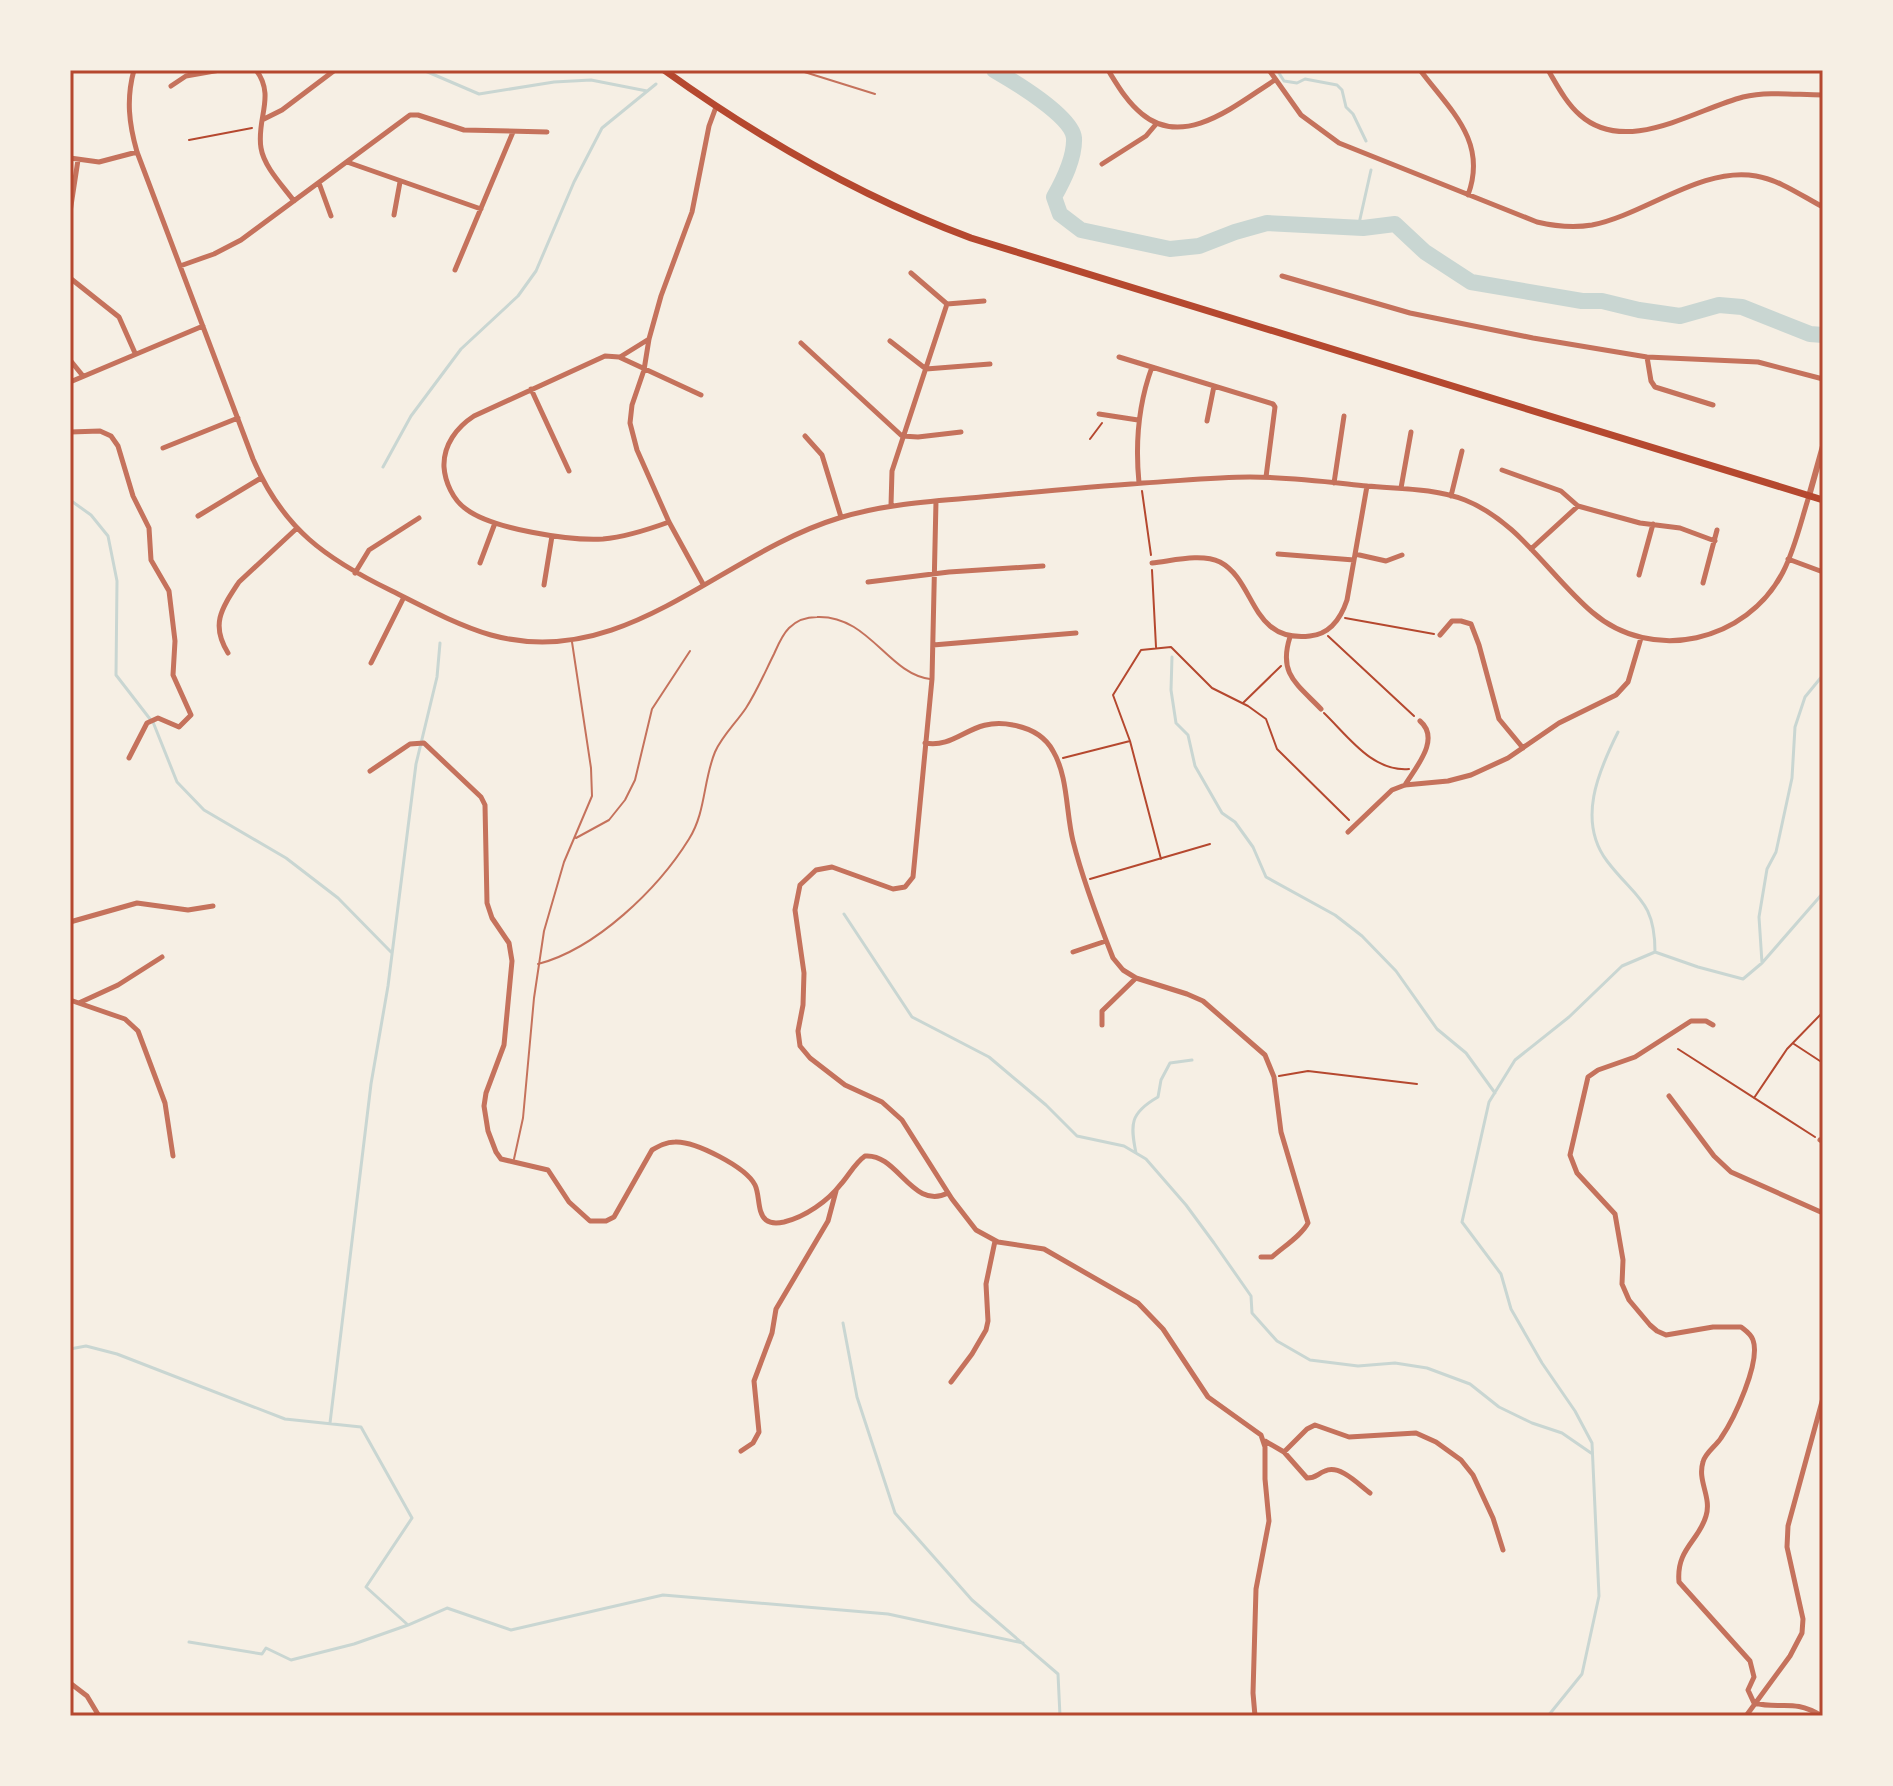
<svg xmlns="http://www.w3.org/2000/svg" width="1893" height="1786" viewBox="0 0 1893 1786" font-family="Ubuntu,sans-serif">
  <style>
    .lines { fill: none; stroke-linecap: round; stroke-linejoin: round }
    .stream { stroke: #c9d6d2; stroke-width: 3 }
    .river { stroke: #c9d6d2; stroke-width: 16 }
    .path { stroke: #b5482f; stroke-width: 2 }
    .service { stroke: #c5725c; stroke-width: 2 }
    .minor { stroke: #c5725c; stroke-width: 5 }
    .tertiary { stroke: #c5725c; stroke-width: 6 }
    .secondary { stroke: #b5482f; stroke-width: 7 }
    .neatline { fill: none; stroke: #b5482f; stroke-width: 3 }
  </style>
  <rect width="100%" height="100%" fill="#f6efe4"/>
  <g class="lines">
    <path class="stream" d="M423,70L479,94L554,82L591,80L647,91
      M1277,70L1284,81L1297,83L1305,79L1337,85L1342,90L1346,107L1353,114L1366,141
      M1358,228L1371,170
      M383,467L411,416L461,349L518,296L536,271L574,182L602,128L656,84
      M70,500L91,515L108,536L117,581L116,675L150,719
      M1172,657L1171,690L1176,723L1188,735L1195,766L1222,813L1235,822L1253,847L1266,877L1335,915L1362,936L1396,971L1437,1029L1466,1053L1495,1093
      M153,722L177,782L204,810L286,858L338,898L391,952
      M1618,732C1598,772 1577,821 1607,861C1635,898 1655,900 1655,952
      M844,914L912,1017L989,1057L1046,1105L1077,1136L1124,1146L1146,1159L1186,1205L1214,1243L1251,1296L1252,1313L1277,1341L1310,1360L1358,1366L1395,1363L1427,1368L1470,1384L1499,1407L1532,1423L1562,1433L1591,1453
      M1762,963L1759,917L1767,869L1776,852L1792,778L1795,727L1805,697L1823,675
      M1136,1153C1130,1124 1130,1113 1158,1097L1161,1080L1170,1063L1192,1060
      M843,1323L857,1397L895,1513L972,1600L1058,1674L1060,1716
      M70,1349L86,1346L117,1354L285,1419L361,1427L412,1518L366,1587L408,1625L447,1608L511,1630L663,1595L888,1614L1023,1643
      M330,1423L371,1084L388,986L416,764L437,677L440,643
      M189,1642L262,1654L266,1648L291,1660L354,1644L408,1625
      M1548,1716L1582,1674L1599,1596L1592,1443L1575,1411L1542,1363L1511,1309L1501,1274L1462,1222L1489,1102L1515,1060L1569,1017L1622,966L1655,952L1698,967L1743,979L1762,963L1823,893"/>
    <path class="river" d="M994,70C1013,81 1072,116 1074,138C1075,158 1063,181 1054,197L1060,214L1081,230L1170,249L1199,246L1235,232L1267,223L1363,228L1395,224L1425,252L1471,282L1582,301H1602L1639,310L1680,316L1719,305L1742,307L1810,334L1823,335"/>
    <path class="path" d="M189,140L252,128
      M1090,439L1102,423
      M1142,491L1151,555
      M1152,570L1156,647
      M1345,618L1434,634
      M1328,636L1414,716
      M1243,703L1281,666
      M1324,713C1348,736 1372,772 1409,769
      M1063,758L1130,741
      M1161,859L1130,741L1113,695L1141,650L1171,647L1212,688L1248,706L1266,719L1277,749L1349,820
      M1090,879L1210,844
      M1794,1044L1823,1063
      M1678,1049L1815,1137
      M1279,1076L1308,1071L1417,1084
      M1754,1098L1787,1049L1823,1012"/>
    <path class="service" d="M798,70L875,94
      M576,838L609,820L625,800L635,780L652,709L690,651
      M538,964C596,949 658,889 689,839C706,812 703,781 715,752C722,736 736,723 746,708C757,691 765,672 774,654C778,645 782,635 789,628C796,621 806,617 817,617C869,615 888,674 930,679
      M514,1159L523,1118L534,998L544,931L564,862L592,796L591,768L572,642"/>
    <path class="minor" d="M134,70C126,99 129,124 137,152L253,459C283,529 326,559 392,591C424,607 457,625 491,635C625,672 720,554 839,518C885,504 933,501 981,497C1035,492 1089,487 1143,483C1178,481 1215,477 1250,477C1289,477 1328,482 1367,486C1399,489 1434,488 1465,500C1518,521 1550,576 1592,612C1652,664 1747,642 1783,572C1795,549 1801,521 1809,496
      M256,70C276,96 256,119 261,148C264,167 283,186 294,201
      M478,70H509
      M1108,70C1118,86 1127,102 1142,114C1185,150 1238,103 1275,80
      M1269,70L1301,115L1339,143L1537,222C1554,226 1574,228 1592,225C1644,215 1702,166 1756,176C1780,180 1802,196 1823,207
      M1420,70C1450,110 1488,141 1468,195
      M1548,70C1557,85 1566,103 1580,115C1626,156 1694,110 1743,97C1769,91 1796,95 1823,95
      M171,86L186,76L220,70
      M264,119L282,110L335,70
      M70,158L99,162L137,152
      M347,162L481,209
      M1102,164L1146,136L1157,123
      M319,183L331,216
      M70,212L78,160
      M394,215L400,182
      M180,266L214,254L241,240L410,115H418L464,130L547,132
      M455,270L513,132
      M911,273L947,304
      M1282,276L1410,313L1533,338L1647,357L1758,362L1823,379
      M70,278L119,317L135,353
      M947,304L984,301
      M890,341L926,369L990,364
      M801,343L902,436L918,437L961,432
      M620,357L649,339
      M1119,357L1273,404L1275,407L1266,477
      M1647,357L1651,381L1655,387L1713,405
      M70,360L83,376
      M70,382L203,326
      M531,389L569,471
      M1099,414L1138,420
      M1207,421L1214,386
      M70,432L100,431L111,436L118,446L133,496L149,528L151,560L169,591L175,641L173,675L191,715L179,727L158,718L147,723L129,758
      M805,436L822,455L841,517
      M163,448L238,418
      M1502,470L1561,491L1578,506L1640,523L1680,528L1715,541
      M1139,483C1135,442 1138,405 1152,367
      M1334,483L1344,416
      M1401,488L1411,432
      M1451,496L1462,451
      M936,501L932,679L913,877L905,887L893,889L832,867L816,870L800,885L795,910L804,973L803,1005L798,1031L800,1046L810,1058L845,1085L882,1102L902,1120L952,1199L976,1230L998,1242L1044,1249L1138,1303L1163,1329L1208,1397L1261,1435L1265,1447V1479L1269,1521L1256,1589L1253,1693L1255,1716
      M891,505L892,471L947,304
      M198,516L261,478
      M669,522C647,530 626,537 603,539C570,541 492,529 466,509C453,500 445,482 444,467C443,445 457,427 474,416L605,356L619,357L701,395
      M1531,549L1578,506
      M1278,554L1354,560
      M1355,554L1386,561L1402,555
      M1788,559L1823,572
      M480,563L495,523
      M1152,563C1172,561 1201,553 1220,562C1256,581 1250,643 1310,636C1331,634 1341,618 1347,600L1367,486
      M355,573L369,550L419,518
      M1639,575L1653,524
      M868,582L949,572L1043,566
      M1703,583L1717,530
      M703,584L669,522L637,450L630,423L632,405L644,370L649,339L661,296L692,212L709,126L716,107
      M544,585L552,536
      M1440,635L1452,621H1461L1471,624L1479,645L1499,719L1523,748
      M1290,637C1278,674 1297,684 1321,709
      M933,645L1076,633
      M228,653C210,624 222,608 239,582L296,529
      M371,663L404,597
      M925,743C958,749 971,716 1013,725C1029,728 1045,736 1053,751C1068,776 1066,813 1073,841C1083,881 1098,920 1113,958L1123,970L1136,978L1187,994L1203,1001L1265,1055L1274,1077L1281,1132L1308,1223C1302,1235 1283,1247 1272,1257H1261
      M370,771L410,744L424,743L481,797L485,805L487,903L492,918L509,943L512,961L504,1045L486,1093L484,1106L488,1131L496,1152L501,1159L548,1170L569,1202L590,1221H606L614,1217L652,1150C659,1146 666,1142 675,1142C695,1141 746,1167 755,1185C760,1195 757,1213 766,1220C771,1224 779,1223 784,1222C805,1217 828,1201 841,1184C849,1175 855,1163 865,1156C898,1153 912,1211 948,1193
      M1405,785C1416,767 1441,739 1420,721
      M1348,832L1392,790L1405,785L1448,781L1471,775L1508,758L1559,723L1616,695L1628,682L1641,638
      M70,922L137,903L188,910L213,906
      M1073,952L1106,941
      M70,1000L125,1019L138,1031L165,1103L173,1156
      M81,1002L118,985L162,957
      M1102,1025V1011L1136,978
      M1713,1025L1706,1021H1691L1635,1057L1598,1070L1588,1077L1570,1155L1577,1173L1615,1214L1623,1260L1622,1284L1629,1300L1650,1325L1657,1331L1666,1335L1713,1327H1741C1746,1331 1751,1334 1753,1340C1761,1362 1734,1419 1721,1438C1716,1446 1705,1453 1703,1462C1697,1481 1712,1497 1706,1516C1699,1541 1676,1549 1679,1582L1750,1661L1754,1677L1748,1690L1754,1703C1782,1710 1792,1698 1822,1716
      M1669,1096L1714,1156L1731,1172L1823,1213
      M1820,1140L1823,1142
      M951,1382L972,1354L986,1330L988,1321L986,1284L995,1241
      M1265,1441L1284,1452L1307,1478C1316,1478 1317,1474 1325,1471C1340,1464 1359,1485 1370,1493
      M741,1451L753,1443L759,1432L754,1381L772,1333L776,1309L828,1221L836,1191
      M1284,1452L1307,1429L1315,1425L1349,1437L1416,1433L1436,1442L1461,1460L1473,1475L1493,1518L1503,1550
      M70,1683L87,1696L99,1716
      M1746,1716L1790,1656L1802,1633L1803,1619L1787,1547L1788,1526L1823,1398"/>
    <path class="tertiary" d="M1809,496L1823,446"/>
    <path class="secondary" d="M664,70C760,139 861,197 971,238L1823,500"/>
  </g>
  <rect width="1893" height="1786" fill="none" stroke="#f6efe4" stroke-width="144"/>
  <rect x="72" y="72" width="1749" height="1642" class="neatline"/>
</svg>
